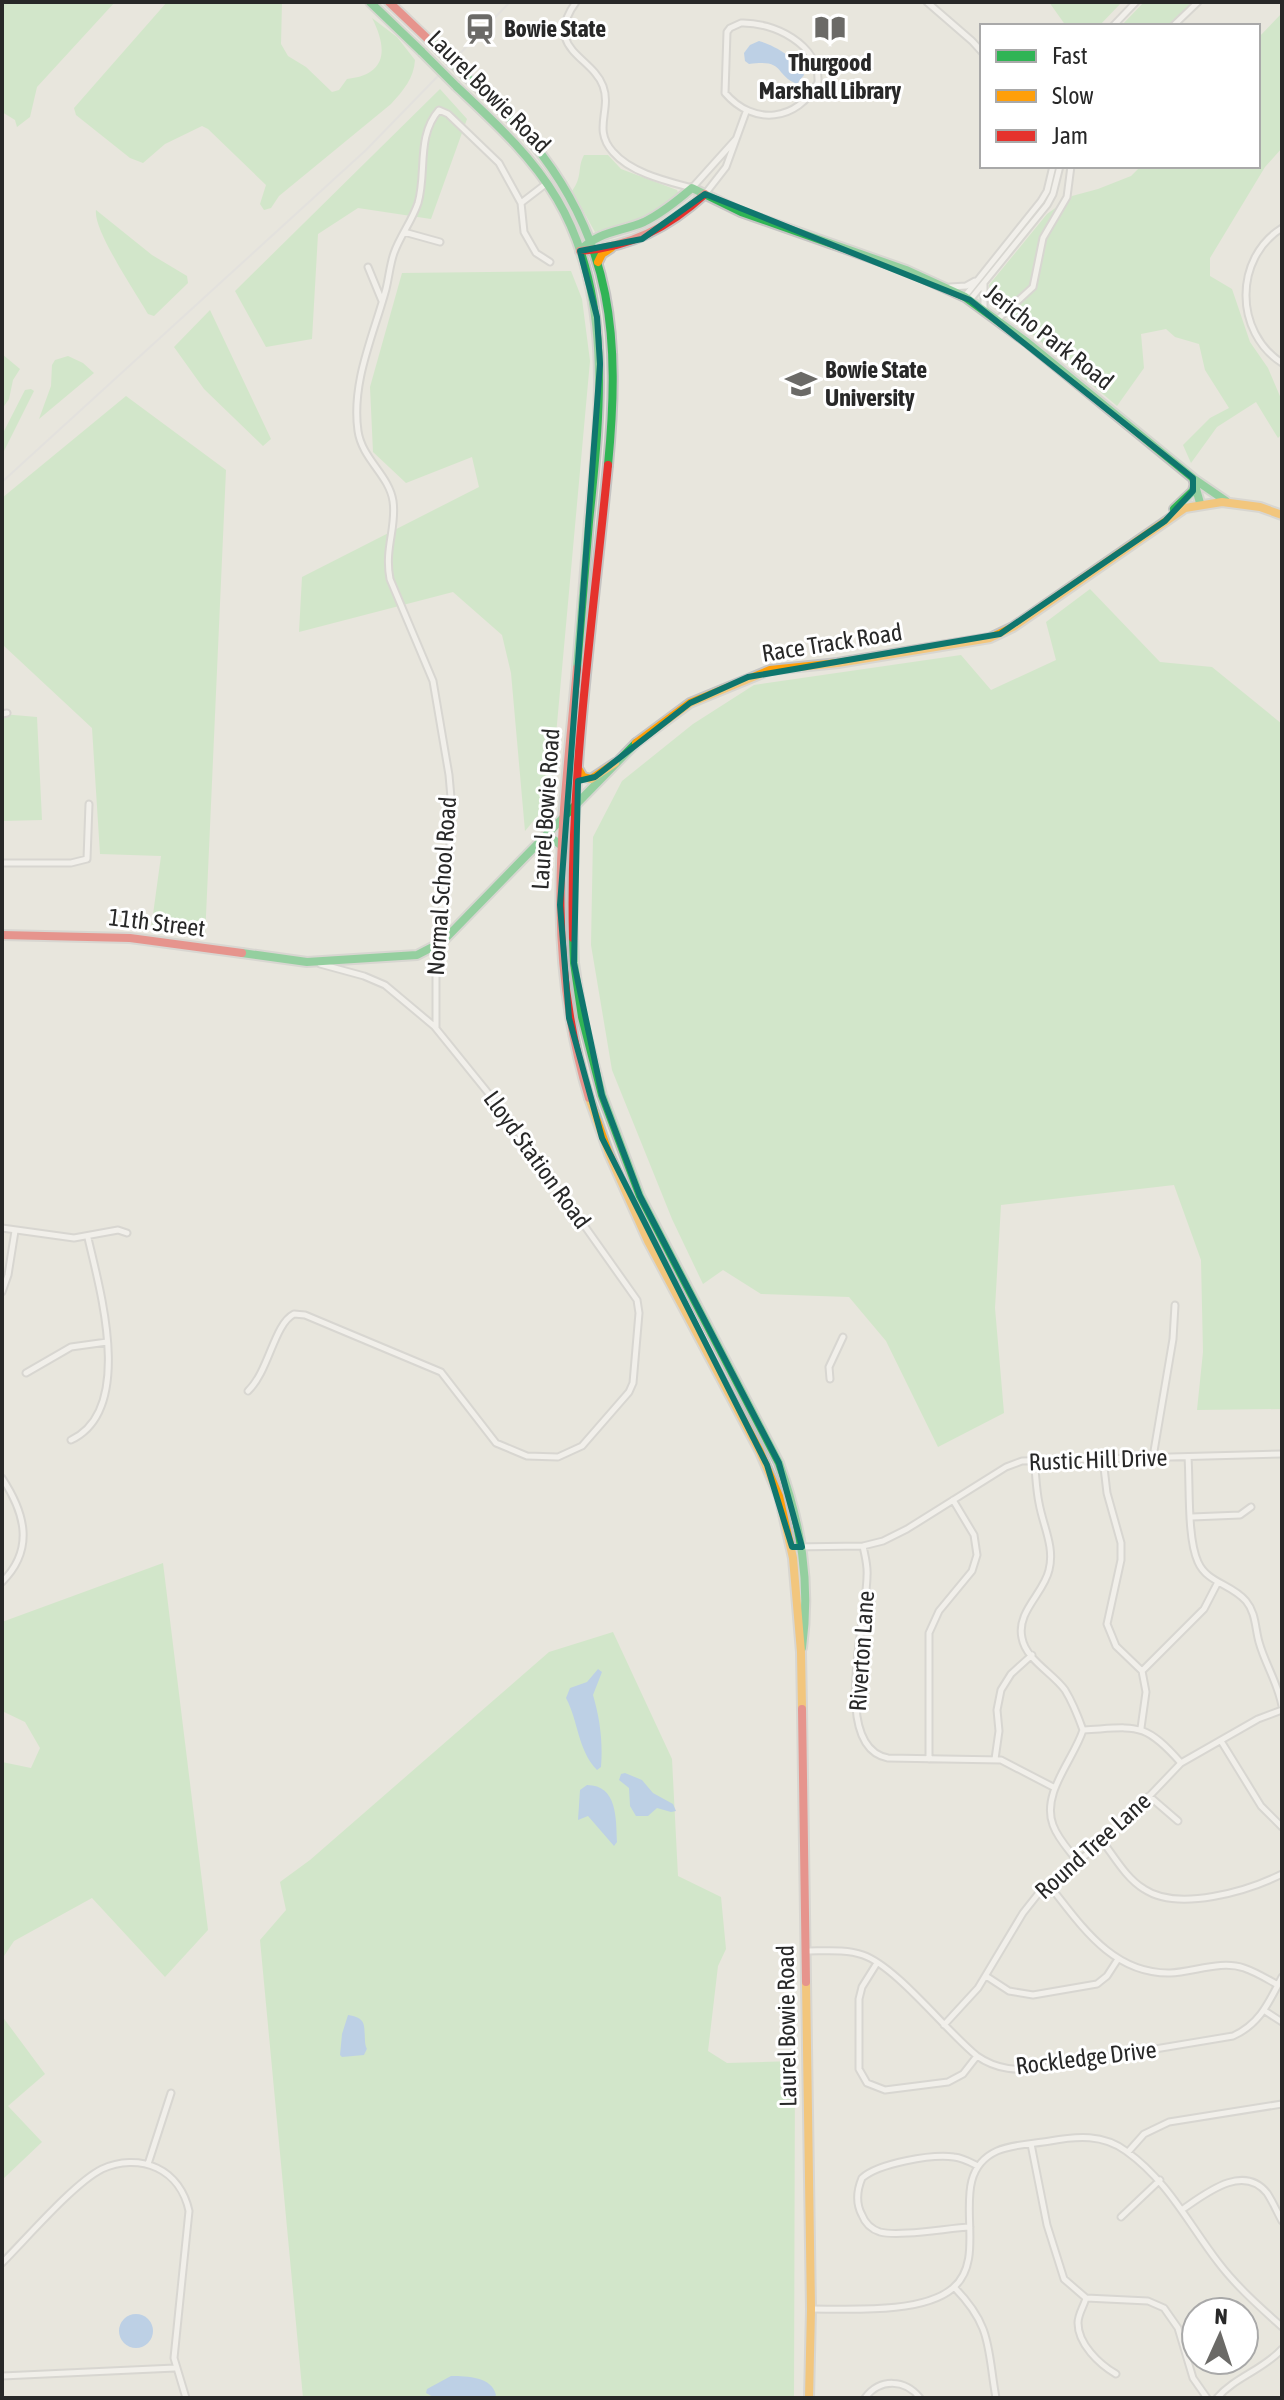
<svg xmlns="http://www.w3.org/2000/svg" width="1284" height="2400" viewBox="0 0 1284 2400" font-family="'Asap Condensed',sans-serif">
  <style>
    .green { fill: #b9e7b3 }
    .water { fill: #8ab6f0 }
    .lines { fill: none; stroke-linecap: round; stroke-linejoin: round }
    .street-casing { stroke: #c5c4c3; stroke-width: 9 }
    .fast-casing { stroke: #c5c4c3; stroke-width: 12 }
    .slow-casing { stroke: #c5c4c3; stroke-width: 12 }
    .jam-casing { stroke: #c5c4c3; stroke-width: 12 }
    .street { stroke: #fcfbfa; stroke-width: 5 }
    .fast { stroke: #30b455; stroke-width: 8 }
    .slow { stroke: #ff9f0a; stroke-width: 8 }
    .jam { stroke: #e5322d; stroke-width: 8 }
    .rail { stroke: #dddcde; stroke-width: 2 }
    .fast-bridge-casing { stroke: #c4c3c0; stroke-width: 12; stroke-linecap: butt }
    .fast-bridge { stroke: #30b455; stroke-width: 8 }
    .marked { fill: none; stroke: #0f766e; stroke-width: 6; stroke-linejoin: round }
    .labels { text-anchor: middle; stroke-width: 6; stroke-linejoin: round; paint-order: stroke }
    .poi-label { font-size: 24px; font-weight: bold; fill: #282828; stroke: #fff; text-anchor: start }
    .street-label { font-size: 24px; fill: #282828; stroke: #fff }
  </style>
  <rect width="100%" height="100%" fill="#e8e6dd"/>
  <path class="green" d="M2,2H115L37,87L30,117L17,127L15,120L2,112Z
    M167,2H282L281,44L288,56L306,67L332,92L339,90L347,79C387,75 388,49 372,18L397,37L415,60C414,78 403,91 391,104L279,196L271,208L264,210L260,204L266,185L208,129L202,126L165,144L143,163L130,158L76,115L74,108Z
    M1049,2H1122L1099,26H1066Z
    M1144,2H1194L1167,26H1121Z
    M1282,13V148L1265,167L1210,258V276L1232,289L1250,342L1268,368L1282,401V434L1278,438L1256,402L1217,427L1191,463L1183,445L1210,418L1229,408L1205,370L1199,344L1175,337L1166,329L1141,334L1144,368L1117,406L1013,318L992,303L989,285L1047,214L1072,196L1098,189L1131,176L1141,166H1258V38Z
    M440,89L467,119L431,219L358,208L318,234L312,339L266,347L235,291Z
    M584,155H608L621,169L677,190L679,195L635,221L595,232L572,191C583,176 577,168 584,155Z
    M96,210L152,255L187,276L188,283L154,316L148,314C136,293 93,230 96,210Z
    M571,271L582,299L590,361L550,801L525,831L511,673L502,635L453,592L299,632L302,577L479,487L472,457L406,483L373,452L370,387L402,273Z
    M210,310L271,439L263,446L204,389L174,347Z
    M2,354L20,369L13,380L9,399L2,409Z
    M68,356L83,363L94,373L39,419L51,386L52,365L55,360Z
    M31,389L34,391L2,455V435L25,390Z
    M126,396L226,470L205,938L151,929L161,856L100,854L92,728L4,646L2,647V498Z
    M1090,589L1160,662L1212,667L1282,724V1409L1197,1410L1203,1352L1201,1260L1174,1185L1001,1205L995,1308L1004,1413L938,1447L886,1341L849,1297L761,1294L723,1270L703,1284L672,1219L612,1070L591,945L593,837L622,781L693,724L754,685L961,655L991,690L1056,660L1046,622Z
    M2,714L37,717L42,820L2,821Z
    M163,1563L208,1930L165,1977L92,1898L14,1941L2,1959V1762L31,1768L40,1748L25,1722L2,1711V1622Z
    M613,1632L672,1759L678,1876L721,1897L726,1949L718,1966L708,2051L727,2063L795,2061L794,2398H303L260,1940L286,1910L280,1882L310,1860L549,1652Z
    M2,2016L45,2074L8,2106L42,2142L2,2180Z"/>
  <path class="water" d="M759,41C774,45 799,59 804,75L797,84C773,74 786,59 749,64L745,61L744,53L750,45Z
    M598,1669L602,1672L593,1695C600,1719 603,1742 601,1767L597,1770C578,1751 578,1720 566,1698L570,1688L587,1682Z
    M625,1773L642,1780L653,1793L673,1804L676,1811L671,1812L657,1808L648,1816H636L630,1806L629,1788L619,1780L621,1774Z
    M587,1785C618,1785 616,1820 617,1842L614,1846L588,1816L578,1820L580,1790Z
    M348,2015C367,2018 364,2025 365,2041C366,2053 369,2044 364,2055L342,2057L340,2055L342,2034Z
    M119 2331a17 17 0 1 1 34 0a17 17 0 1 1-34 0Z
    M451,2376C468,2376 492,2377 496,2395L494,2398H435L426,2393L427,2389Z"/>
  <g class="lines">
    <defs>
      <path id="street" d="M576,2C542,49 592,56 603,86C612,110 592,129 613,152C631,173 666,181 692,188L736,139
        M927,2L972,41L982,52
        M741,23C773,22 820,44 818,82C798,122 753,126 725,93L727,32L730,28Z
        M1113,26L1136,2
        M1173,26L1198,2
        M705,194L726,167L746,112
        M521,203L547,183
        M1282,228C1234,258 1234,332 1282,363
        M404,232L440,242
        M368,267L382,301
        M984,283V308
        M950,287L966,286L975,281
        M965,296L1041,201L1047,191L1053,166
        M970,300L1047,205L1053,194L1060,166
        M998,319L1033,287L1043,238L1067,197L1071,166
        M2,714L7,713
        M2,863H71L87,859L89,804
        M436,1028V947L449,861L452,809L449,775L433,681L390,579C384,548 397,527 393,501C389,475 362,459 358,431C351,382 374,334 386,289C389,277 390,264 394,253C400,236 412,221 418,203C427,173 416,136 439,110L448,114L499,163L521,203L524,232L536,253L550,262
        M2,1228L74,1238L118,1230L127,1233
        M2,1292L8,1275L15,1231
        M26,1373L71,1347L107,1342
        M830,1379L829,1367L843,1337
        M248,1391C269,1371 274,1324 294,1314L305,1315L441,1372L496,1443L527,1456L558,1457L582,1446L629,1392L633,1383L639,1313L637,1300L506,1115L434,1026L385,985L364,976L320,964
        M71,1440C135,1410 100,1290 88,1238
        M1153,1457L1173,1339L1175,1305
        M1188,1457C1190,1485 1187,1538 1198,1562C1207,1583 1232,1584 1246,1601C1256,1613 1255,1628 1259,1642C1265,1664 1278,1683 1282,1706
        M1103,1459L1107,1493L1121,1543V1560L1107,1624L1116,1646L1142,1671L1146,1692L1141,1728
        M1034,1460C1036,1474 1036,1489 1039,1503C1043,1526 1055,1547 1049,1570C1044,1593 1016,1612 1022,1638C1026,1660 1053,1673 1065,1690C1073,1703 1078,1716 1083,1730C1074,1759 1041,1793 1053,1825C1058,1839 1069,1850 1078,1862
        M2,1478C25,1513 35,1549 2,1582
        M1192,1517L1240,1515L1251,1507
        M863,1546C865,1556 868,1566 867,1576C867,1617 830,1747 888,1758L1001,1760L1055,1788
        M792,1547L863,1546L883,1541L907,1529L1006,1467L1022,1461L1282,1454
        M1142,1671L1204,1609L1218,1582
        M1084,1730C1137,1727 1144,1721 1181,1763
        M1221,1741L1261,1806L1282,1827
        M929,1759V1633L939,1611L972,1571L977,1555L974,1535L953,1500
        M995,1759L999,1731L997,1710L1001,1690L1011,1674L1032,1655
        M1149,1796L1178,1821
        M1103,1842C1115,1858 1127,1879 1144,1889C1178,1912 1248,1891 1282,1874
        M1049,1885C1081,1925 1112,1974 1170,1973C1194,1972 1221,1960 1244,1968C1256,1972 1267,1979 1278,1985
        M807,1951C825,1951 846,1949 863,1955C897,1967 946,2031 977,2056C997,2070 1018,2071 1041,2068L1233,2036C1260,2024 1269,2002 1282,1977
        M877,1963L862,1987L859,1999V2069L867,2083L885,2090L948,2082L963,2074L977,2056
        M986,1976L1009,1991L1033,1995L1097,1984L1107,1976L1118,1959
        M1265,2011L1282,2022
        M944,2025L978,1988L1023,1913L1038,1894L1119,1828L1181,1763L1258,1719L1282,1710
        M1031,2144L1047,2225L1064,2279L1086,2298L1148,2301L1164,2308L1178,2328L1193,2378L1207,2398
        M1128,2152L1144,2134L1169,2122L1282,2104
        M148,2164L171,2093
        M1183,2209C1205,2194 1243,2163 1267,2193C1273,2202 1277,2212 1282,2221
        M1121,2217L1160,2180
        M970,2227C948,2228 899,2237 880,2232C871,2229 865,2223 862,2215C855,2202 857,2190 862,2178C879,2163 932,2154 954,2157C963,2158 970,2162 978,2166
        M2,2263C27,2238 74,2183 102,2169C119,2161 140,2160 157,2168C174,2176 185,2192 189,2211L174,2358L186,2398
        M954,2287C993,2327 987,2348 996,2398
        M1086,2298C1084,2306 1078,2314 1078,2323C1078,2344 1099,2364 1116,2374
        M811,2309C849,2309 923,2314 953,2288C993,2254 942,2176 997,2151C1013,2144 1033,2144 1050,2141C1077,2136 1103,2134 1126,2151C1168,2181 1188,2223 1218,2262C1236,2286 1260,2307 1282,2327
        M2,2376L175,2368
        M865,2398C880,2378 905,2379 920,2398
        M1217,2398C1235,2377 1263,2370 1282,2349"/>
      <path id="fast" d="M370,2L422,52
        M466,76C487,97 512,118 531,141C614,242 620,340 608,465
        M456,86C493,121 531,155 557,199C614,296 600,415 589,522C585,570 581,619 577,668
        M580,251C598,231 621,232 644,222C662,213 677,201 692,188L741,212L906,270L965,297L1028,343L1193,478L1200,503
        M1194,479L1226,501
        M1174,509L1193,491L1195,483
        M539,842L554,840L562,846
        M573,938L574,963L582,1017L602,1095L640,1196L779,1463C801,1524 811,1583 802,1648
        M242,953L307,962L417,955L442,942L636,743"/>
      <path id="slow" d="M598,262L602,254L611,248
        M636,743L690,703L770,670L838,663L990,638L1013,627L1185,508L1222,502L1260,507L1282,515
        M579,770L583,777L591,779L615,763
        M589,1098L609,1154L648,1241L760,1452L779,1496L793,1558L801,1652L802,1709
        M806,1982L811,2309L809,2398"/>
      <path id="jam" d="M389,2L431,42
        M580,251C630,247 668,228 705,194
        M577,668C563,821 543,946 589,1098
        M2,935L130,938L242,953
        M573,938C569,780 593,621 608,465
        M802,1709L806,1982"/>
    </defs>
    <use href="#street" class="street-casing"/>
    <use href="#fast" class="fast-casing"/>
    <use href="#slow" class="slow-casing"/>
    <use href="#jam" class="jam-casing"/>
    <use href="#street" class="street"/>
    <use href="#fast" class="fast"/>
    <use href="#slow" class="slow"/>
    <use href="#jam" class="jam"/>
    <path class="rail" d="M2,482L366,150L510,2"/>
    <defs>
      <path id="fast-bridge" d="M431,42L466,76
        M422,52L456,86"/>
    </defs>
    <use href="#fast-bridge" class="fast-bridge-casing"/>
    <use href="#fast-bridge" class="fast-bridge"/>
  </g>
  <path d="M0 0H1284V2400H0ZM705,194L970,300L1193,478V491L1165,521L1000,634L748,677L690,703L595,777L578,781L574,963L602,1095L640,1196L779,1463L802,1547H792L767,1465L602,1138L569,1018L560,905L600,364L597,317L580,251L642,239Z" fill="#e8e6dd" fill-opacity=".55" fill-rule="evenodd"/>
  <path class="marked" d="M705,194L970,300L1193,478V491L1165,521L1000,634L748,677L690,703L595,777L578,781L574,963L602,1095L640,1196L779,1463L802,1547H792L767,1465L602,1138L569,1018L560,905L600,364L597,317L580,251L642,239Z"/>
  <defs>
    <symbol id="library-bare" viewBox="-9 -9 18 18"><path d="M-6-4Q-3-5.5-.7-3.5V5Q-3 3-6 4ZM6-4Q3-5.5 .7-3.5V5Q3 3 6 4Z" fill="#6b6a67" stroke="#fff" stroke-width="2.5" paint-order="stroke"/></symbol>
    <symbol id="station-bare" viewBox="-9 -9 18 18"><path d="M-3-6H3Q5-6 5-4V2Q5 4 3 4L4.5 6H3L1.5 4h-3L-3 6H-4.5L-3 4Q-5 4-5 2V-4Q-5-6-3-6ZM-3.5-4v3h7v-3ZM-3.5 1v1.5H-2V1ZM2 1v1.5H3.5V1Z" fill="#6b6a67" stroke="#fff" stroke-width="2.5" paint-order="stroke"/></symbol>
    <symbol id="university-bare" viewBox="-9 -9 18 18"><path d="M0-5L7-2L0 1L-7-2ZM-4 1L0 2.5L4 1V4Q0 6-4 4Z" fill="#6b6a67" stroke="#fff" stroke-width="2.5" paint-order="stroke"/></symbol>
  </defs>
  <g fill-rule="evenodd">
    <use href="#library-bare" x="808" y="6" width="44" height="44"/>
    <use href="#station-bare" x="458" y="7" width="44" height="44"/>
    <use href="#university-bare" x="779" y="362" width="44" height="44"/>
  </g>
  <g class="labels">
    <g class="poi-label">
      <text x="504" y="37">Bowie State</text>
      <text x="830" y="71" text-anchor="middle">Thurgood<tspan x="830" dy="28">Marshall Library</tspan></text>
      <text x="825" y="378">Bowie State<tspan x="825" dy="28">University</tspan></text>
    </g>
    <g class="street-label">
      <text transform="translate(489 92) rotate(45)" y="8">Laurel Bowie Road</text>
      <text transform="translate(1049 337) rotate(38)" y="8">Jericho Park Road</text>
      <text transform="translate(832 643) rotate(-9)" y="8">Race Track Road</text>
      <text transform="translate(546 809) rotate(-86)" y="8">Laurel Bowie Road</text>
      <text transform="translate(442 886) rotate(-86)" y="8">Normal School Road</text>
      <text transform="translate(157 923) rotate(7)" y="8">11th Street</text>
      <text transform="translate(537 1160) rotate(54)" y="8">Lloyd Station Road</text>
      <text transform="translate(1098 1460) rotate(-2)" y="8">Rustic Hill Drive</text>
      <text transform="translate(862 1651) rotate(-86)" y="8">Riverton Lane</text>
      <text transform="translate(1093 1846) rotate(-42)" y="8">Round Tree Lane</text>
      <text transform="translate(787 2026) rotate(-91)" y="8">Laurel Bowie Road</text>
      <text transform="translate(1086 2058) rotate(-7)" y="8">Rockledge Drive</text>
    </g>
  </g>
  <rect width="1284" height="2400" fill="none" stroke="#282828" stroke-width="8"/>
  <rect x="980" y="24" width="280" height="144" fill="#ffffff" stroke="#a9a9a9" stroke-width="2"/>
  <rect x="996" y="50" width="40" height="12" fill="#30b455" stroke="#a9a9a9" stroke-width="2"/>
  <text x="1052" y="64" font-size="24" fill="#282828">Fast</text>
  <rect x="996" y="90" width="40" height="12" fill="#ff9f0a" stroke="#a9a9a9" stroke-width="2"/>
  <text x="1052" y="104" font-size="24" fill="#282828">Slow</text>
  <rect x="996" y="130" width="40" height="12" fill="#e5322d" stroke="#a9a9a9" stroke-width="2"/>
  <text x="1052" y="144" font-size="24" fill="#282828">Jam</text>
  <g transform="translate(1220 2336) rotate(3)"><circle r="38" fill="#ffffff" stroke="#a9a9a9" stroke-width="2"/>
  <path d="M0-6L14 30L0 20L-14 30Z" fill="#6b6a67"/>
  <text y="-12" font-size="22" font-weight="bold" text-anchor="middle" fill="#282828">N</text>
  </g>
</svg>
